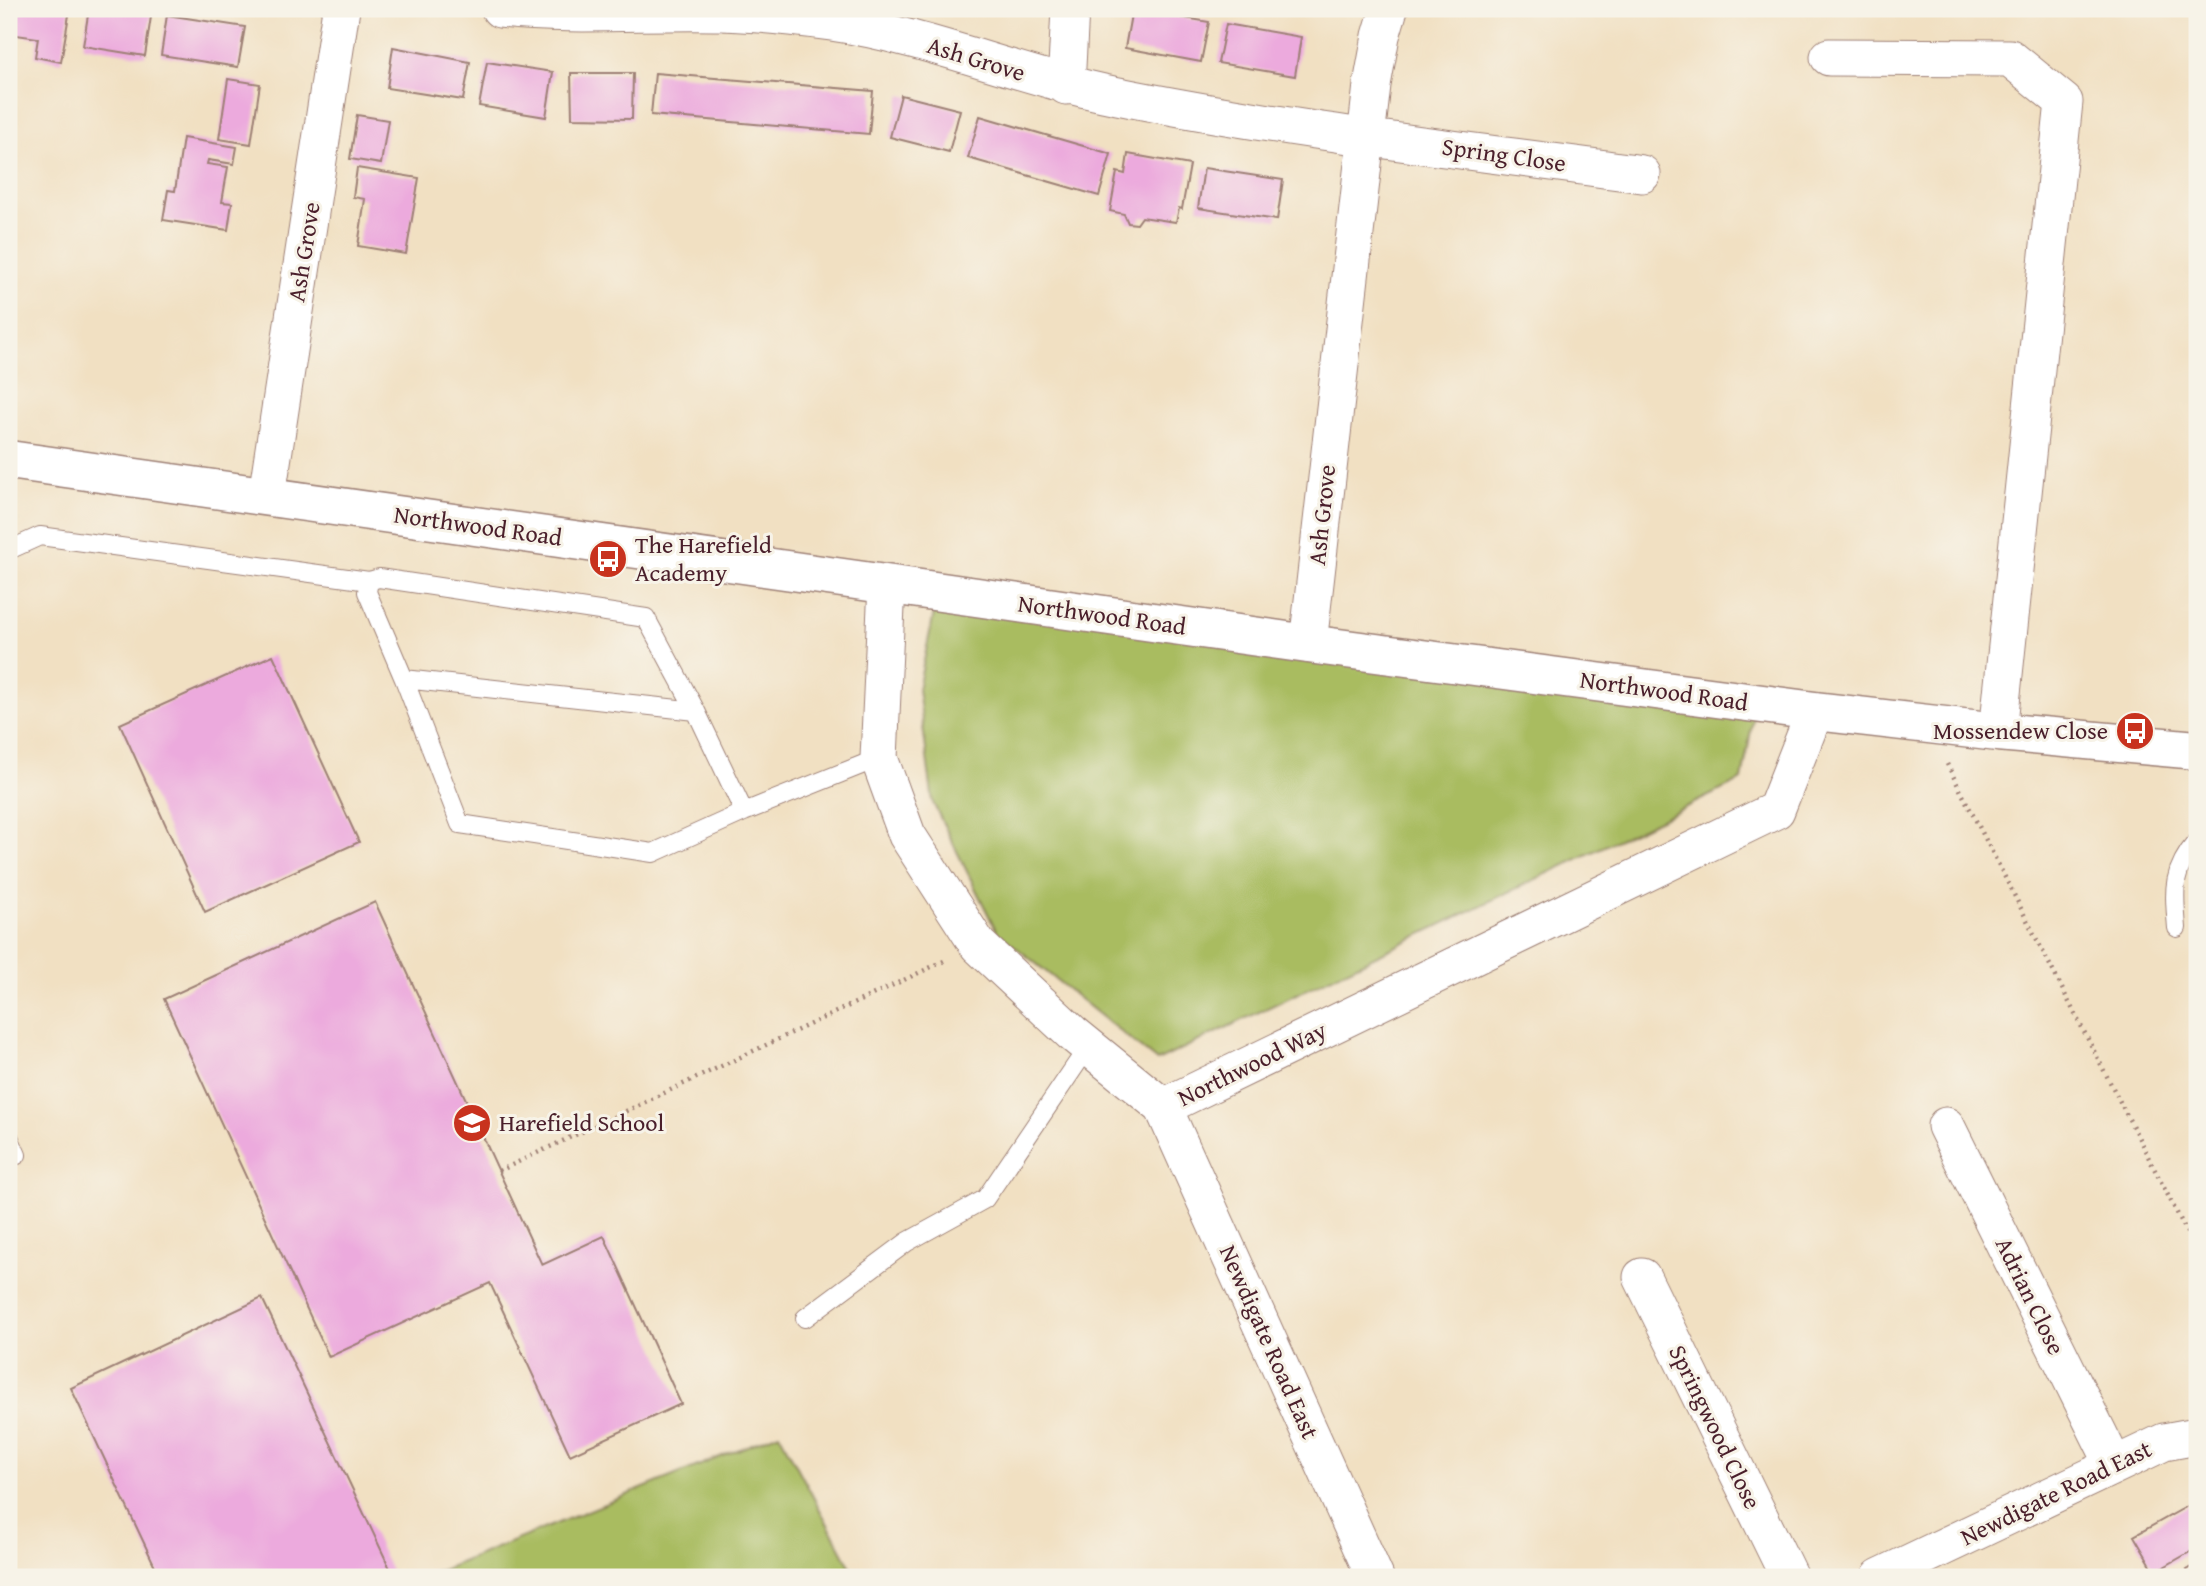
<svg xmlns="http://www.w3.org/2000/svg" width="2206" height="1586" viewBox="0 0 2206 1586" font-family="'Gentium Book Plus',serif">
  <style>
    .green { fill: #a9bc60; stroke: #7a6e46; stroke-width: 2 }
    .building { fill: #ecaadd }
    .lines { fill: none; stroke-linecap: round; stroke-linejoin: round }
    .service-casing { stroke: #9e8076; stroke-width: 20 }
    .minor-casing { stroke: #9e8076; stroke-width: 39 }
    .tertiary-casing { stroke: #9e8076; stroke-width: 41 }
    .path { stroke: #9e8076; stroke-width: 4.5; stroke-dasharray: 2 5; stroke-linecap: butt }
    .service { stroke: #fff; stroke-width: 18 }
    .minor { stroke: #fff; stroke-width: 37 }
    .tertiary { stroke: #fff; stroke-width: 38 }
    .labels { text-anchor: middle; stroke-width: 6; stroke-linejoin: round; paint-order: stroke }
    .street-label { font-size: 24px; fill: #4a1f2b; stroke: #f7f3e8 }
    .poi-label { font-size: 24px; fill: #4a1f2b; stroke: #f7f3e8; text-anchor: start }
  </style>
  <rect width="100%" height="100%" fill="#f7f3e8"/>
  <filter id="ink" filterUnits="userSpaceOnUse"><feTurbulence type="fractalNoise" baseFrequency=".0143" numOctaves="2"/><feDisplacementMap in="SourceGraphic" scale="14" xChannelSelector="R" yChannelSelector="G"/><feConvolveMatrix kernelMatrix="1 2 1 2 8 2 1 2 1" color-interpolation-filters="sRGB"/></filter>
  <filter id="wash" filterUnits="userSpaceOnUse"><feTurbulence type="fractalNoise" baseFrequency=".00686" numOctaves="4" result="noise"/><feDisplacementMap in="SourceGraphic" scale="28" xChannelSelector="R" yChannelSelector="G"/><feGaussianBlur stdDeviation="1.57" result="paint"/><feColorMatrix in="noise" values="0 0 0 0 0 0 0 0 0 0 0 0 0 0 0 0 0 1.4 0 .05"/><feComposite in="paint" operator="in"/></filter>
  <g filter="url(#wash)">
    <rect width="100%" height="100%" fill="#f1e0c2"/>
    <path class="green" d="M937,599L1754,713L1742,780L1157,1061L997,932L933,803L918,689Z
      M779,1433L856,1577H425Z"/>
    <g id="blocks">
      <path class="building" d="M11,9H70L61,62L35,57L38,38L9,34Z
        M89,9L152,10L145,56L83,46Z
        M1132,9L1209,22L1201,62L1125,48Z
        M167,15L245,27L238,67L161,55Z
        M1226,24L1301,37L1295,76L1218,63Z
        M393,47L470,62L463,100L387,88Z
        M487,62L553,72L546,117L479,106Z
        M571,73H633L632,119L572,118Z
        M655,73L873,91L869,134L651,115Z
        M228,79L260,84L251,144L219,139Z
        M901,95L960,110L949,152L890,137Z
        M357,115L388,120L381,164L350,159Z
        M980,116L1111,154L1099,196L968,158Z
        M183,138L237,147L234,164L208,160L207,164L228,167L222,202L232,203L228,230L163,220L168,190L175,191Z
        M1128,154L1190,165L1182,209L1179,208L1176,222L1142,217L1137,224L1128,223L1124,214L1110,211L1117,172L1125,174Z
        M357,168L419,178L406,254L358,246L365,199L353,197Z
        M1204,168L1283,180L1277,220L1198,208Z
        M273,655L359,842L205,912L120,724Z
        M375,902L542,1265L604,1236L681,1404L570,1455L490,1283L329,1357L164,999Z
        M262,1298L394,1577H160L71,1388Z
        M2193,1503L2197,1510V1548L2155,1572L2134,1536Z
        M2197,1564V1577H2191L2187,1570Z"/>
    </g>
  </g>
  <g filter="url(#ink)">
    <use href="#blocks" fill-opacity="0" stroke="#9e8076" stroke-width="2"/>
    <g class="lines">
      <defs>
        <path id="service" d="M9,550L40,536L369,581L379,578L646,618L696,711
          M369,581L367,592L404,679L460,824L653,853L744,812L879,758
          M404,679L696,711L744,812
          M2177,928C2174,890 2171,872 2197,841
          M9,1137L17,1155
          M805,1318L907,1242L985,1199L1088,1047"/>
        <path id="minor" d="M500,9C574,17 647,10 721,12C758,13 794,17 831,22C928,36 1021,77 1118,96C1291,131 1467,150 1642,174
          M1829,57L2010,58L2064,102L1998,732
          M1066,86L1070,9
          M267,495L341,9
          M887,585L879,758L907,835L978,945L1072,1033L1163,1107L1776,810L1815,711
          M1308,644L1372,85L1381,36L1389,9
          M1163,1107L1375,1577
          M1946,1126L2114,1465
          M1642,1277L1789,1577
          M1880,1577L2164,1442L2197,1436"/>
        <path id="tertiary" d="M9,460L1308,644L1815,711L1998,732L2197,750"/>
      </defs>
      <use href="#service" class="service-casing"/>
      <use href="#minor" class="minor-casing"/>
      <use href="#tertiary" class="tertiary-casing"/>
      <path class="path" d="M1947,764L2197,1252
        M499,1171L944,961"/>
      <use href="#service" class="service"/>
      <use href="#minor" class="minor"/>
      <use href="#tertiary" class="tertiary"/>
    </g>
  </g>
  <defs>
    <symbol id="bus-disc" viewBox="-11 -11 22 22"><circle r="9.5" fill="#c8321e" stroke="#f7f3e8"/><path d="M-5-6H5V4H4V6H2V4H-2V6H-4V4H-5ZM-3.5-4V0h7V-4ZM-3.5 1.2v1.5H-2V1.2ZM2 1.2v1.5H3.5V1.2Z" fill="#fff"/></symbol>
    <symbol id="school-disc" viewBox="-11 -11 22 22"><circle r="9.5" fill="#c8321e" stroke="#f7f3e8"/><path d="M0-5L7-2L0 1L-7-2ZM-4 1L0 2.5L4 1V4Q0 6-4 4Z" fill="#fff"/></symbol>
  </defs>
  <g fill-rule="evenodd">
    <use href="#bus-disc" x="586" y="537" width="44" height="44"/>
    <use href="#bus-disc" x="2113" y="709" width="44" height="44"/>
    <use href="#school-disc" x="450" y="1101" width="44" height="44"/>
  </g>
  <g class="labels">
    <g class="street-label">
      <text transform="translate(976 59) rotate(17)" y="8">Ash Grove</text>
      <text transform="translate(1504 155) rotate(8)" y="8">Spring Close</text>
      <text transform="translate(304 252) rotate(-81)" y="8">Ash Grove</text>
      <text transform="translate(1322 515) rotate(-84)" y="8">Ash Grove</text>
      <text transform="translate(478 526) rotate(8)" y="8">Northwood Road</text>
      <text transform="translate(1102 615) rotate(8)" y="8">Northwood Road</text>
      <text transform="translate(1664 691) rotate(8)" y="8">Northwood Road</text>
      <text transform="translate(1252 1064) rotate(-26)" y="8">Northwood Way</text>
      <text transform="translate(2030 1296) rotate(64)" y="8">Adrian Close</text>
      <text transform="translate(1269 1342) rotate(66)" y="8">Newdigate Road East</text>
      <text transform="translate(1715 1427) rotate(64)" y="8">Springwood Close</text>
      <text transform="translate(2056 1493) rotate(-26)" y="8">Newdigate Road East</text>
    </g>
    <g class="poi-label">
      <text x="635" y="553">The Harefield<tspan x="635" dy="28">Academy</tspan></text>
      <text x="2108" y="739" text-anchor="end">Mossendew Close</text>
      <text x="499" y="1131">Harefield School</text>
    </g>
  </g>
  <rect width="2206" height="1586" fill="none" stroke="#f7f3e8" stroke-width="35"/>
</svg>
